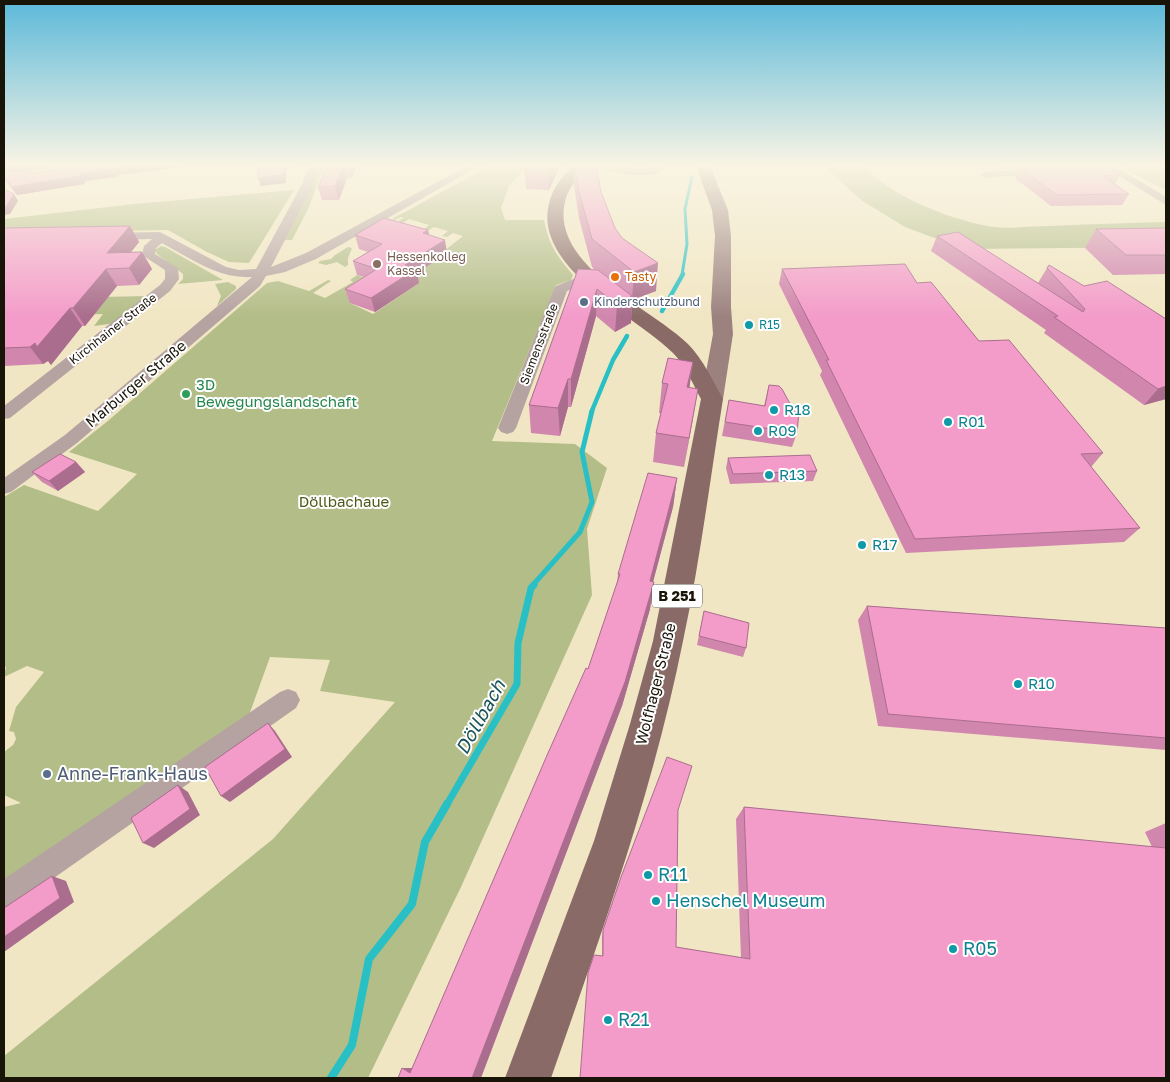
<svg xmlns="http://www.w3.org/2000/svg" width="1170" height="1082" viewBox="0 0 1170 1082" font-family="'Golos Text',sans-serif">
  <style>
    .green { fill: #b3bd88 }
    .lines { fill: none; stroke-linecap: round; stroke-linejoin: round }
    .stream-far4 { stroke: #29c0c5; stroke-width: 3 }
    .stream-far3 { stroke: #29c0c5; stroke-width: 4.5 }
    .stream-far2 { stroke: #29c0c5; stroke-width: 5 }
    .stream-far1 { stroke: #29c0c5; stroke-width: 7 }
    .stream { stroke: #29c0c5; stroke-width: 8 }
    .street { fill: #b5a3a1; fill-rule: evenodd }
    .secondary { fill: #9c827f; fill-rule: evenodd }
    .primary { fill: #896a67; fill-rule: evenodd }
    .wall { fill: #d186ae }
    .shaded-wall { fill: #aa6d8d }
    .building { fill: #f39cca; stroke: #aa6d8d }
    .education-dot { fill: #8d6e63; stroke: #fff; stroke-width: 2 }
    .food-dot { fill: #e8710a; stroke: #fff; stroke-width: 2 }
    .service-dot { fill: #5c6f8a; stroke: #fff; stroke-width: 2 }
    .culture-dot { fill: #0f9aa8; stroke: #fff; stroke-width: 2 }
    .leisure-dot { fill: #2e9e5b; stroke: #fff; stroke-width: 2 }
    .labels { text-anchor: middle; stroke-width: 4; stroke-linejoin: round; paint-order: stroke }
    .far-education-label { font-size: 12px; fill: #785e54; stroke: #fff; text-anchor: start }
    .far-food-label { font-size: 12px; fill: #c56008; stroke: #fff; text-anchor: start }
    .far-service-label { font-size: 12px; fill: #4e5e75; stroke: #fff; text-anchor: start }
    .far-culture-label { font-size: 12px; fill: #0d838f; stroke: #fff; text-anchor: start }
    .far-street-label { font-size: 12px; fill: #191408; stroke: #fff }
    .shield { fill: #fff; stroke: #5e5a52; stroke-width: 1 }
    .shield-label { font-size: 14px; font-weight: bold; fill: #191408 }
    .street-label { font-size: 15px; fill: #191408; stroke: #fff }
    .leisure-label { font-size: 15px; fill: #27864d; stroke: #fff; text-anchor: start }
    .culture-label { font-size: 15px; fill: #0d838f; stroke: #fff; text-anchor: start }
    .park-label { font-size: 15px; fill: #4e5816; stroke: #fff }
    .near-service-label { font-size: 18px; fill: #4e5e75; stroke: #fff; text-anchor: start }
    .near-culture-label { font-size: 18px; fill: #0d838f; stroke: #fff; text-anchor: start }
    .near-water-label { font-size: 19px; font-style: italic; fill: #195356; stroke: #fff }
  </style>
  <rect width="100%" height="100%" fill="#f1e6c3"/>
  <path class="green" d="M317,166H324L309,207L292,240H285L302,207Z
    M490,166H527L509,186L501,208L505,220H544C549,245 556,255 573,275L571,280L556,285L492,441L575,444L607,468L587,529L592,595L461,887L368,1078H4V1056L273,839L395,702L320,691L330,660L270,657L248,718L4,882V807L21,803L4,795V752L13,745L16,739L14,732L9,731L16,707L44,672L27,666L4,677L6,667H4V497L24,485L98,511L137,474L69,452L109,420L267,283L278,281L309,291L328,280L331,281L313,293L325,298L353,282L350,280L357,275L381,284L350,303L373,314L419,283L409,279L463,236L453,233L447,237L442,236L448,231L434,227L428,231L424,229L429,225L409,219L403,223L398,221L404,218L401,217L395,220L392,219Z
    M824,166H864C889,196 956,222 994,227C1011,229 1030,226 1048,226C1087,224 1127,223 1166,222V247L964,249L905,227L861,200Z
    M1119,166H1166V190Z
    M294,190L249,263L229,262L207,252L168,230L4,233V219L134,204Z
    M161,246L165,247L223,280L178,284L183,279V274L157,254L155,250Z
    M348,247L352,248L348,258V265L345,267L337,262L326,265L318,263L320,261L331,259L335,255Z
    M228,282L236,286V289L217,306L221,296L215,284Z
    M4,295L99,297L148,296L115,322L109,324L94,326L103,314L4,316Z"/>
  <g class="lines">
    <path class="stream-far4" d="M682,275L687,244L685,209L692,177"/>
    <path class="stream-far3" d="M662,311L683,274
      M591,413L613,360L627,336"/>
    <path class="stream-far2" d="M532,586L580,532L592,502L582,452L592,411"/>
    <path class="stream-far1" d="M446,806L517,684L518,643L531,588L534,585"/>
    <path class="stream" d="M331,1078L352,1045L369,959L412,904L425,842L447,804"/>
    <path class="street" d="M309,166H319L313,186L271,267L306,253L467,166H479L316,259L285,272L266,276L260,286L77,443L11,492L4,494V478L65,435L252,277C218,279 190,258 162,243L156,248L155,254L178,268L179,279L170,291L10,418L4,419V406L160,285L165,279V270L142,255L144,246L152,239L108,240L102,236L104,233L160,232L226,267L239,270L256,269L301,186Z
      M596,166L641,168L668,166C653,182 620,173 601,169Z
      M1103,166H1115L1166,197V205Z
      M1046,168L1050,169L1051,171L1050,173L985,178L980,175L985,172Z
      M588,273L595,277L593,280L567,291L516,428L513,432L507,434L501,432L498,428L554,289L556,286Z
      M288,689L296,692L300,700L296,708L14,906L4,910V879L280,692Z"/>
    <path class="secondary" d="M696,166H710L728,210L731,236V307L733,334L723,399L720,404L712,406L704,404L701,399L713,334L711,307L715,236L712,210Z"/>
    <path class="primary" d="M573,166H587C580,176 570,185 566,198C546,264 650,307 688,344C703,359 713,381 723,399C710,480 700,561 683,641C653,791 601,935 551,1078H505L594,841L630,724L653,641L701,399C693,384 685,365 673,353C635,315 526,265 551,197C555,185 564,175 573,166Z"/>
  </g>
  <path class="wall" d="M4,166H72L17,172H37L84,166H192L118,175L117,177L85,181L84,184L17,195L4,179Z
    M327,166H356L352,178H347L339,200H322L318,187Z
    M524,166H560L549,190L526,189Z
    M574,166H596L601,192L615,228L656,291L632,300L631,323L615,332L596,316L571,407H568L560,436L531,433L529,405L595,270L592,267L579,218L574,185Z
    M999,166H1106L1120,175L1115,184L1129,194L1122,205L1051,206L1015,178L1020,168L1004,169Z
    M130,226L139,242L131,252H142L152,269L139,285L117,286L85,326H82L51,365L48,361L43,364L4,366V228Z
    M1166,228V274L1113,275L1085,248L1096,229Z
    M428,230L429,235L447,253L417,273L419,283L375,312L350,303L345,289L364,277L357,275L353,261L368,252L359,249L355,235Z
    M937,236L1038,283L1047,268L1084,286L1166,319V399L1144,405L1044,333L1046,330L931,251Z
    M782,269L917,283L979,341L1103,453L1091,467L1140,528L1124,542L906,553L820,375L822,371L779,284Z
    M693,362L689,387L693,418L684,467L653,462L656,433L661,413H659L662,383Z
    M769,385L797,433L792,447L722,436L729,400L764,406Z
    M728,458L817,471L813,481L730,484L726,468Z
    M76,462L85,472L58,491L42,482L32,472Z
    M677,478L673,507L653,582H654L650,609L622,706L412,1068L588,669L617,584L618,574Z
    M867,606L1166,628V750L878,726L858,620Z
    M704,611L746,648L743,657L697,645Z
    M744,807L1152,847L1145,832L1166,823V1078L602,956V937L603,930L678,810L676,947L741,958L736,819Z"/>
  <path class="shaded-wall" d="M8,166H72L15,172L10,176L5,168Z
    M128,166H192L118,175L117,177L85,181L84,184L17,195L12,187L81,173Z
    M284,166H293V168L286,169V183L261,186L258,178Z
    M343,166H344L347,178L339,200L335,186Z
    M349,166H356L352,178Z
    M548,166H560L549,190Z
    M14,194L18,201L10,214L4,215V208Z
    M130,226L139,242L117,269L107,253Z
    M428,230L431,244L423,233Z
    M445,240L447,253L417,273L419,283L375,312L371,298L405,265Z
    M142,252L152,269L139,285L129,268Z
    M658,263L656,291L632,300L634,272Z
    M106,269L117,286L85,326L73,308Z
    M597,289L596,316L571,407V379Z
    M632,296L631,323L615,332L617,305Z
    M70,308L82,326L51,365L48,361L43,364L30,347Z
    M693,362L689,391L687,387Z
    M568,379V407L560,436L558,408Z
    M1166,386V399L1144,405L1158,389Z
    M698,389L693,418L684,467L689,438Z
    M76,462L85,472L58,491L49,481Z
    M677,478L673,507L646,608L650,581Z
    M654,582L650,609L622,706L481,1078H472Z
    M268,723L275,731L292,757L230,802L221,796Z
    M178,785L188,792L200,815L154,848L143,843Z
    M52,876L66,881L74,902L4,952V937Z
    M402,1068H418L410,1073Z"/>
  <path class="building" d="M4,166H8L5,168L13,172H37L84,166H128L114,167L113,169L81,173L80,176L12,187L4,177Z
    M258,166H284V175L258,178Z
    M327,166H343L335,186L318,187Z
    M575,166H596L601,192L615,228L622,238L658,263L634,272L592,239L579,192Z
    M1056,166H1106L1120,175L1102,176L1129,194L1057,195L1020,168Z
    M4,189L14,194L6,207L4,208Z
    M384,218L428,230L423,233L445,240L405,265L416,269L371,298L345,289L377,269L353,261L382,244L355,235Z
    M130,226L107,253L142,252L129,268L106,269L73,308H70L37,347L35,343L30,347L4,348V228Z
    M1166,228V255H1126L1096,229Z
    M958,232L1083,312L1085,309L1047,268L1049,265L1084,286L1107,281L1166,319V386L1158,389L1054,317L1058,316L937,236Z
    M905,264L917,283L931,282L979,341L1009,340L1103,453L1081,454L1140,528L915,539L826,360H829L782,269Z
    M578,269L598,270L632,296L617,305L597,289L571,379H568L558,408L529,405Z
    M668,358L693,362L687,387L698,389L689,438L656,433L668,384L662,383Z
    M769,385L779,386L782,389L794,411L799,412L797,433L725,422L729,400L765,406Z
    M60,454L76,462L49,481L32,472Z
    M810,455L817,471L733,474L728,458Z
    M648,473L677,478L650,581L654,582L625,682L472,1078H398L402,1068L410,1073L548,753L586,668L588,669L620,574H618Z
    M867,606L1166,628V738L888,714Z
    M704,611L749,623L746,648L699,636Z
    M268,723L285,749L221,796L205,767Z
    M667,757L692,766L678,810L676,947L750,959L744,807L1166,848V1078H580L588,973L594,955L603,956V930L621,877Z
    M178,785L190,809L143,843L131,818Z
    M52,876L60,898L4,937V908Z"/>
  <linearGradient id="sky" x2="0" y2="1"><stop stop-color="#5bb9da"/><stop offset="0.52" stop-color="#f9f4e4"/><stop offset="1" stop-color="#f9f4e4" stop-opacity="0"/></linearGradient>
  <rect width="1170" height="317" fill="url(#sky)"/>
  <circle class="education-dot" cx="377" cy="264" r="5"/>
  <circle class="food-dot" cx="615" cy="277" r="5"/>
  <g class="service-dot">
    <circle cx="584" cy="302" r="5"/>
    <circle cx="47" cy="774" r="5"/>
  </g>
  <g class="culture-dot">
    <circle cx="749" cy="325" r="5"/>
    <circle cx="774" cy="410" r="5"/>
    <circle cx="948" cy="422" r="5"/>
    <circle cx="758" cy="431" r="5"/>
    <circle cx="769" cy="475" r="5"/>
    <circle cx="862" cy="545" r="5"/>
    <circle cx="1018" cy="684" r="5"/>
    <circle cx="648" cy="875" r="5"/>
    <circle cx="656" cy="901" r="5"/>
    <circle cx="953" cy="949" r="5"/>
    <circle cx="608" cy="1020" r="5"/>
  </g>
  <circle class="leisure-dot" cx="186" cy="394" r="5"/>
  <g class="labels">
    <g class="far-education-label">
      <text x="387" y="261">Hessenkolleg<tspan x="387" dy="14">Kassel</tspan></text>
    </g>
    <g class="far-food-label">
      <text x="625" y="281">Tasty</text>
    </g>
    <g class="far-service-label">
      <text x="594" y="306">Kinderschutzbund</text>
    </g>
    <g class="far-culture-label">
      <text x="759" y="329">R15</text>
    </g>
    <g class="far-street-label">
      <text transform="translate(113 329) rotate(-38)" y="4">Kirchhainer Straße</text>
      <text transform="translate(539 344) rotate(-69)" y="4">Siemensstraße</text>
    </g>
    <rect class="shield" x="652" y="584.5" width="50" height="23" rx="4"/>
    <g class="shield-label">
      <text x="677" y="601">B 251</text>
    </g>
    <g class="street-label">
      <text transform="translate(136 384) rotate(-40)" y="5">Marburger Straße</text>
      <text transform="translate(656 684) rotate(-76)" y="5">Wolfhager Straße</text>
    </g>
    <g class="leisure-label">
      <text x="196" y="390">3D<tspan x="196" dy="17">Bewegungslandschaft</tspan></text>
    </g>
    <g class="culture-label">
      <text x="784" y="415">R18</text>
      <text x="958" y="427">R01</text>
      <text x="768" y="436">R09</text>
      <text x="779" y="480">R13</text>
      <text x="872" y="550">R17</text>
      <text x="1028" y="689">R10</text>
    </g>
    <g class="park-label">
      <text x="344" y="507">Döllbachaue</text>
    </g>
    <g class="near-service-label">
      <text x="57" y="780">Anne-Frank-Haus</text>
    </g>
    <g class="near-culture-label">
      <text x="658" y="881">R11</text>
      <text x="666" y="907">Henschel Museum</text>
      <text x="963" y="955">R05</text>
      <text x="618" y="1026">R21</text>
    </g>
    <g class="near-water-label">
      <text transform="translate(480 717) rotate(-61)" y="7">Döllbach</text>
    </g>
  </g>
  <rect width="1170" height="1082" fill="none" stroke="#191408" stroke-width="10"/>
</svg>
